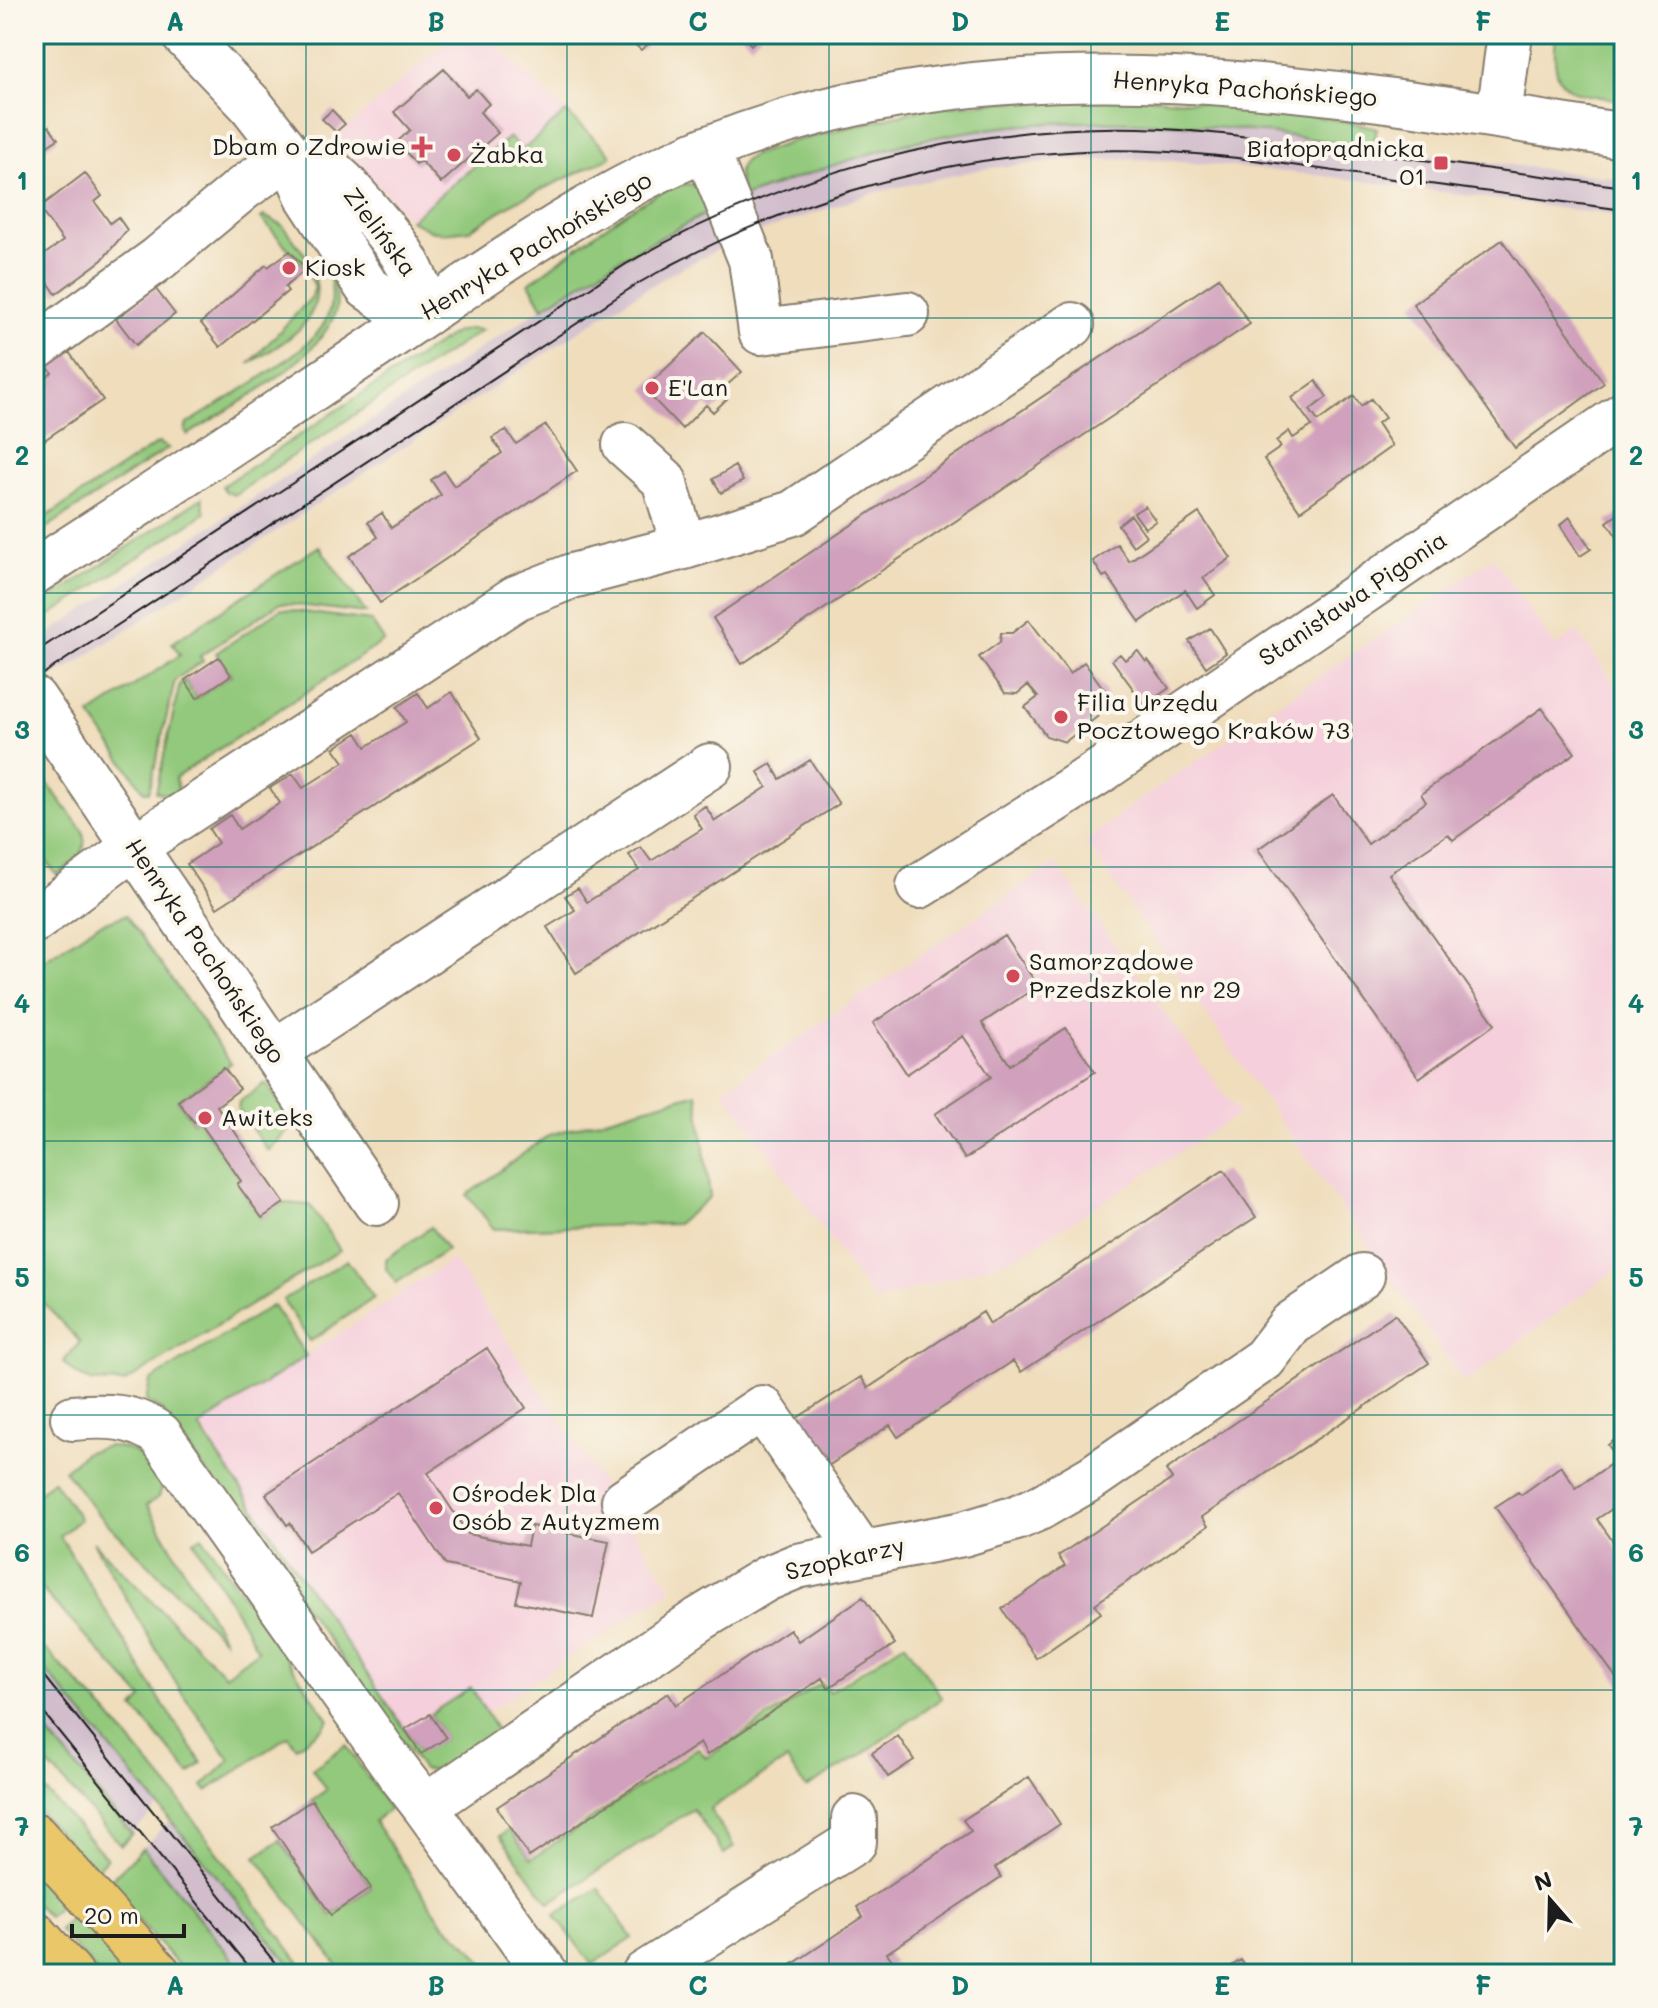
<svg xmlns="http://www.w3.org/2000/svg" width="1658" height="2008" viewBox="0 0 1658 2008" font-family="Mali,sans-serif">
  <style>
    .built { fill: #f5cfdb }
    .industrial { fill: #d1bdcc }
    .green { fill: #93c97c; stroke: #58724c; stroke-width: 2 }
    .building { fill: #d0a0bc }
    .lines { fill: none; stroke-linecap: round; stroke-linejoin: round }
    .minor-casing { stroke: #867c6c; stroke-width: 48 }
    .major-casing { stroke: #867c6c; stroke-width: 48 }
    .minor { stroke: #fff; stroke-width: 44 }
    .major { stroke: #eac769; stroke-width: 44 }
    .tram { stroke: #1c1c1c; stroke-width: 2 }
    .grid { fill: none; stroke: #0f766e; stroke-width: 2; stroke-opacity: 0.55 }
    .poi-dot { fill: #d1495b; stroke: #fbf7ec; stroke-width: 3 }
    .labels { text-anchor: middle; stroke-width: 8; stroke-linejoin: round; paint-order: stroke }
    .street-label { font-size: 24px; fill: #1c1c1c; stroke: #fbf7ec }
    .poi-label { font-size: 24px; fill: #1c1c1c; stroke: #fbf7ec; text-anchor: start }
    .neatline { fill: none; stroke: #0f766e; stroke-width: 3 }
    .grid-label { font-size: 26px; text-anchor: middle; font-weight: bold; fill: #0f766e }
  </style>
  <rect width="100%" height="100%" fill="#fbf7ec"/>
  <filter id="ink" filterUnits="userSpaceOnUse"><feTurbulence type="fractalNoise" baseFrequency=".0125" numOctaves="2"/><feDisplacementMap in="SourceGraphic" scale="16" xChannelSelector="R" yChannelSelector="G"/><feConvolveMatrix kernelMatrix="1 2 1 2 8 2 1 2 1" color-interpolation-filters="sRGB"/></filter>
  <filter id="wash" filterUnits="userSpaceOnUse"><feTurbulence type="fractalNoise" baseFrequency=".006" numOctaves="4" result="noise"/><feDisplacementMap in="SourceGraphic" scale="32" xChannelSelector="R" yChannelSelector="G"/><feGaussianBlur stdDeviation="1.8" result="paint"/><feColorMatrix in="noise" values="0 0 0 0 0 0 0 0 0 0 0 0 0 0 0 0 0 1.4 0 .05"/><feComposite in="paint" operator="in"/></filter>
  <g filter="url(#wash)">
    <rect width="100%" height="100%" fill="#efddbc"/>
    <path class="built" d="M456,34H485L566,112L523,151L509,137L410,220L335,138Z
      M1493,558L1555,646L1578,632L1624,699V1263L1464,1383L1085,841L1148,794Z
      M1055,863L1239,1114L1017,1257L875,1302L723,1090Z
      M453,1259L672,1589L486,1713L470,1688L405,1729L198,1426Z"/>
    <path class="industrial" d="M1084,121L1169,122L1238,127L1373,148L1624,179V217L1310,174L1151,159L1065,160L982,169L876,192L759,232L743,197L849,160L926,139L1007,126Z
      M717,208L731,243L672,273L608,312L64,671L62,669L34,688V645L45,636L543,307L623,257Z
      M34,1656L160,1805L132,1834L34,1716Z
      M171,1818L298,1974H244L143,1848Z"/>
    <path class="green" d="M1556,34H1606L1624,45V100C1572,93 1549,96 1556,34Z
      M1113,94C1202,102 1290,109 1377,128L1373,148C1223,124 1072,107 922,140C861,154 802,176 743,197L738,173L743,162L751,156L794,141L931,107Z
      M566,112L609,152L611,157L517,201L469,230L444,233L430,230L410,220L509,137L523,150Z
      M686,184L700,185L717,208L623,257L543,307L529,283C566,258 646,189 686,184Z
      M264,216L282,225L310,261L306,269L261,218Z
      M314,273C328,322 283,342 249,364L311,298L315,287L310,277Z
      M332,276C336,288 339,300 335,313C317,363 231,406 188,435L185,431L187,424C218,404 308,353 323,325C332,311 333,293 330,277Z
      M470,329L482,330L234,495L226,492L222,486L456,332Z
      M158,443L168,448L34,536V525Z
      M202,498L205,513L34,626V615L45,602Z
      M319,546L366,613L280,603L200,656L203,661L175,680L149,792L144,791L90,715L180,655L172,643Z
      M281,609L371,621L384,641L175,778L180,796L156,792L180,683L185,680L197,698L231,675L216,653Z
      M34,765L82,830C91,853 74,862 57,875L34,844Z
      M126,915L231,1063L178,1101L193,1122L198,1120L241,1181L238,1184L261,1218L284,1203L310,1205L340,1250L124,1383C94,1382 85,1385 63,1362L80,1342L34,1293V967L97,925Z
      M266,1083L294,1124L268,1151L238,1109L239,1102Z
      M697,1093L710,1197L677,1224L494,1229L467,1195L549,1135Z
      M431,1227L447,1250L396,1283L386,1269V1259Z
      M347,1260L374,1298L310,1341L283,1300Z
      M273,1305L306,1356L199,1427L421,1753L445,1738L430,1714L471,1688L499,1734L442,1771L423,1770L162,1411L146,1401L150,1381Z
      M108,1446C135,1447 148,1459 164,1480L159,1497L147,1505L225,1641L97,1513L64,1470L86,1452Z
      M53,1480L80,1519L60,1536L162,1703L202,1763L190,1774L134,1708L143,1698L34,1581V1498Z
      M202,1536L329,1720L323,1728L296,1747L288,1736L207,1791L203,1786L230,1760L180,1690L93,1542L225,1675L258,1650L194,1541Z
      M905,1643L942,1698L861,1755L806,1788L787,1760L710,1809L734,1847L724,1854L693,1809L549,1903L500,1836L509,1830L531,1859L698,1748L706,1758L821,1683L829,1692Z
      M34,1644L46,1650L106,1712L173,1792L308,1974H298L34,1656Z
      M34,1716L132,1834L121,1845L34,1749Z
      M346,1745L390,1809L374,1821L442,1922L472,1949L492,1974H344L256,1857L280,1840L331,1915L371,1888L312,1800L326,1790L312,1769Z
      M34,1779L107,1858L94,1871L34,1806Z
      M143,1848L244,1974H186L106,1884Z
      M34,1865L65,1900L48,1917L34,1902Z
      M599,1888L632,1938L592,1965L555,1915Z
      M76,1913L132,1974H99L59,1930Z"/>
    <g id="blocks">
      <path class="building" d="M623,34H660L641,50Z
        M741,34H761L751,45Z
        M444,69L467,96L476,89L489,104L480,112L498,133L441,183L421,161L416,164L397,142L410,130L394,112Z
        M332,110L345,124L336,132L322,119Z
        M49,126L58,139L34,155V136Z
        M85,173L102,196L95,202L110,223L118,217L127,230L102,260L56,294L34,262L63,241L39,208Z
        M1502,240L1604,383L1515,448L1413,304Z
        M290,251L306,269L285,287L288,291L220,347L201,323L266,265L268,267Z
        M1219,278L1250,324L742,664L713,618Z
        M155,288L175,314L136,345L116,319Z
        M705,332L742,372L726,386L723,383L717,388L727,399L713,412L706,405L682,429L644,389Z
        M69,352L103,400L34,447V386L52,373L47,366Z
        M1316,381L1327,397L1310,410L1318,421L1354,396L1361,406L1371,399L1385,418L1377,423L1392,446L1300,511L1264,459L1281,447L1276,441L1289,431L1293,438L1312,426L1292,398Z
        M546,425L577,471L380,603L349,556L378,537L368,522L382,513L391,528L441,495L431,480L444,471L454,486L502,453L492,438L506,430L516,444Z
        M735,466L743,481L721,493L713,479Z
        M1145,506L1156,521L1145,528L1134,513Z
        M1624,510V547L1607,522Z
        M1199,513L1231,558L1203,578L1215,595L1197,608L1185,590L1140,622L1107,575L1103,577L1093,561L1117,544L1129,561Z
        M1131,515L1146,536L1133,546L1118,525Z
        M1570,517L1591,549L1580,556L1560,525Z
        M1029,620L1070,674L1084,662L1106,692V710L1065,742L1046,736L1025,707L1038,697L1028,685L1017,694L1005,693L979,657L1000,642L1001,633H1012Z
        M1210,628L1226,653L1206,667L1189,641Z
        M1138,651L1146,662L1148,660L1169,688L1145,705L1112,660L1120,654L1125,660Z
        M219,657L231,675L197,698L185,680Z
        M452,692L481,738L217,908L187,864L218,843L209,829L230,815L239,829L280,803L270,788L293,774L303,788L344,762L334,748L357,733L366,747L406,722L397,707L418,693L428,708Z
        M1542,708L1575,753L1453,840L1448,834L1389,874L1495,1024L1419,1078L1258,849L1333,795L1368,844L1426,802L1421,794Z
        M810,760L839,804L576,973L547,927L575,910L565,896L578,888L587,902L639,870L629,855L641,847L651,861L702,829L693,814L705,806L715,821L767,787L758,772L771,764L780,779Z
        M1004,935L1038,986L982,1023L1010,1065L1066,1028L1095,1072L965,1159L935,1114L991,1077L963,1036L907,1074L873,1023Z
        M224,1068L240,1089L217,1106L284,1203L262,1218L237,1184L241,1181L198,1120L194,1122L178,1101Z
        M1224,1170L1256,1217L1021,1372L1013,1361L898,1437L890,1425L825,1468L794,1420L861,1377L868,1388L983,1312L990,1324Z
        M1395,1314L1429,1363L1202,1517L1208,1526L1095,1604L1101,1613L1036,1658L1002,1609L1065,1566L1058,1556L1172,1479L1166,1470Z
        M487,1348L526,1408L428,1473L468,1534L527,1546L531,1526L609,1541L593,1618L516,1602L521,1581L446,1565L398,1493L308,1551L290,1523L287,1525L266,1494Z
        M1624,1433V1501L1597,1519L1624,1557V1689L1495,1507L1518,1492L1521,1495L1561,1466L1576,1488L1618,1459L1608,1445Z
        M863,1597L895,1644L828,1688L822,1678L707,1755L700,1743L529,1857L497,1807L668,1693L676,1705L790,1629L798,1641Z
        M430,1714L446,1738L421,1754L405,1729Z
        M898,1736L914,1760L888,1777L872,1753Z
        M1029,1777L1060,1824L995,1868L1001,1877L887,1953L894,1963L877,1974H778L863,1917L857,1907L971,1831L963,1820Z
        M312,1800L371,1888L331,1915L272,1827Z
        M1241,1960L1250,1974H1220Z"/>
    </g>
  </g>
  <g filter="url(#ink)">
    <use href="#blocks" fill-opacity="0" stroke="#867c6c" stroke-width="2"/>
    <g class="lines">
      <defs>
        <path id="minor" d="M183,34L251,105L290,155L308,197L367,287L390,303L426,313
          M1499,115L1510,34
          M706,149L751,260L761,332L907,314
          M290,155L332,172L344,183C381,226 414,256 426,313
          M34,349L158,259L242,189L290,155
          M625,445L664,480L684,547
          M34,572C155,494 276,414 396,333C496,266 596,193 709,148C1006,30 1319,88 1624,136
          M34,699L376,1203
          M919,886L1102,770L1624,414
          M34,921L134,847L516,598L572,576L684,547L793,513L1072,325
          M274,1052L710,766
          M73,1418C105,1415 134,1415 160,1435L398,1772L425,1807
          M624,1501L762,1408L861,1552
          M546,1974L425,1807L700,1619L766,1579L797,1566L963,1534L1016,1518L1039,1508L1093,1477L1264,1359L1291,1324L1362,1276
          M644,1974L854,1842V1818"/>
        <path id="major" d="M34,1835L159,1974
          M34,1933L71,1974"/>
      </defs>
      <use href="#minor" class="minor-casing"/>
      <use href="#major" class="major-casing"/>
      <use href="#minor" class="minor"/>
      <use href="#major" class="major"/>
      <path class="tram" d="M34,653L626,264C781,175 958,124 1139,128C1209,130 1279,141 1349,150C1440,163 1532,175 1624,187
        M34,680L637,284C773,205 926,158 1084,151C1174,147 1265,161 1355,174C1444,186 1534,198 1624,210
        M34,1664L284,1974
        M34,1701L255,1974"/>
    </g>
  </g>
  <path class="grid" d="M306,34V1974M567,34V1974M829,34V1974M1091,34V1974M1352,34V1974M34,318H1624M34,593H1624M34,867H1624M34,1141H1624M34,1415H1624M34,1690H1624"/>
  <g class="poi-dot">
    <path d="M418 135h8v8h8v8h-8v8h-8v-8h-8v-8h8z"/>
    <circle cx="454" cy="155" r="8"/>
    <rect x="1433" y="155" width="16" height="16" rx="4"/>
    <circle cx="289" cy="268" r="8"/>
    <circle cx="652" cy="388" r="8"/>
    <circle cx="1061" cy="717" r="8"/>
    <circle cx="1013" cy="976" r="8"/>
    <circle cx="205" cy="1118" r="8"/>
    <circle cx="436" cy="1508" r="8"/>
  </g>
  <g class="labels">
    <g class="street-label">
      <text transform="translate(1245 89) rotate(4)" y="8">Henryka Pachońskiego</text>
      <text transform="translate(380 232) rotate(53)" y="8">Zielińska</text>
      <text transform="translate(536 246) rotate(-31)" y="8">Henryka Pachońskiego</text>
      <text transform="translate(1353 599) rotate(-34)" y="8">Stanisława Pigonia</text>
      <text transform="translate(205 951) rotate(56)" y="8">Henryka Pachońskiego</text>
      <text transform="translate(845 1559) rotate(-13)" y="8">Szopkarzy</text>
    </g>
    <g class="poi-label">
      <text x="406" y="155" text-anchor="end">Dbam o Zdrowie</text>
      <text x="1425" y="157" text-anchor="end">Białoprądnicka<tspan x="1425" dy="28">01</tspan></text>
      <text x="470" y="163">Żabka</text>
      <text x="305" y="276">Kiosk</text>
      <text x="668" y="396">E'Lan</text>
      <text x="1077" y="711">Filia Urzędu<tspan x="1077" dy="28">Pocztowego Kraków 73</tspan></text>
      <text x="1029" y="970">Samorządowe<tspan x="1029" dy="28">Przedszkole nr 29</tspan></text>
      <text x="221" y="1126">Awiteks</text>
      <text x="452" y="1502">Ośrodek Dla<tspan x="452" dy="28">Osób z Autyzmem</tspan></text>
    </g>
  </g>
  <rect width="1658" height="2008" fill="none" stroke="#fbf7ec" stroke-width="88"/>
  <g transform="translate(1550 1900) rotate(340)" stroke="#fbf7ec" stroke-width="6" paint-order="stroke">
  <path d="M0-6L14 30L0 20L-14 30Z" fill="#1c1c1c"/>
  <text y="-12" font-size="22" font-weight="bold" text-anchor="middle" fill="#1c1c1c">N</text>
  </g>
  <path d="M72 1924v12h112v-12" fill="none" stroke="#1c1c1c" stroke-width="4"/>
  <text x="84" y="1924" font-size="24" fill="#1c1c1c" stroke="#fbf7ec" stroke-width="6" paint-order="stroke">20 m</text>
  <rect x="44" y="44" width="1570" height="1920" class="neatline"/>
  <g class="grid-label">
    <text x="175" y="31">A</text>
    <text x="436" y="31">B</text>
    <text x="698" y="31">C</text>
    <text x="960" y="31">D</text>
    <text x="1222" y="31">E</text>
    <text x="1483" y="31">F</text>
    <text x="22" y="190">1</text>
    <text x="1636" y="190">1</text>
    <text x="22" y="465">2</text>
    <text x="1636" y="465">2</text>
    <text x="22" y="739">3</text>
    <text x="1636" y="739">3</text>
    <text x="22" y="1013">4</text>
    <text x="1636" y="1013">4</text>
    <text x="22" y="1287">5</text>
    <text x="1636" y="1287">5</text>
    <text x="22" y="1562">6</text>
    <text x="1636" y="1562">6</text>
    <text x="22" y="1836">7</text>
    <text x="1636" y="1836">7</text>
    <text x="175" y="1995">A</text>
    <text x="436" y="1995">B</text>
    <text x="698" y="1995">C</text>
    <text x="960" y="1995">D</text>
    <text x="1222" y="1995">E</text>
    <text x="1483" y="1995">F</text>
  </g>
</svg>
